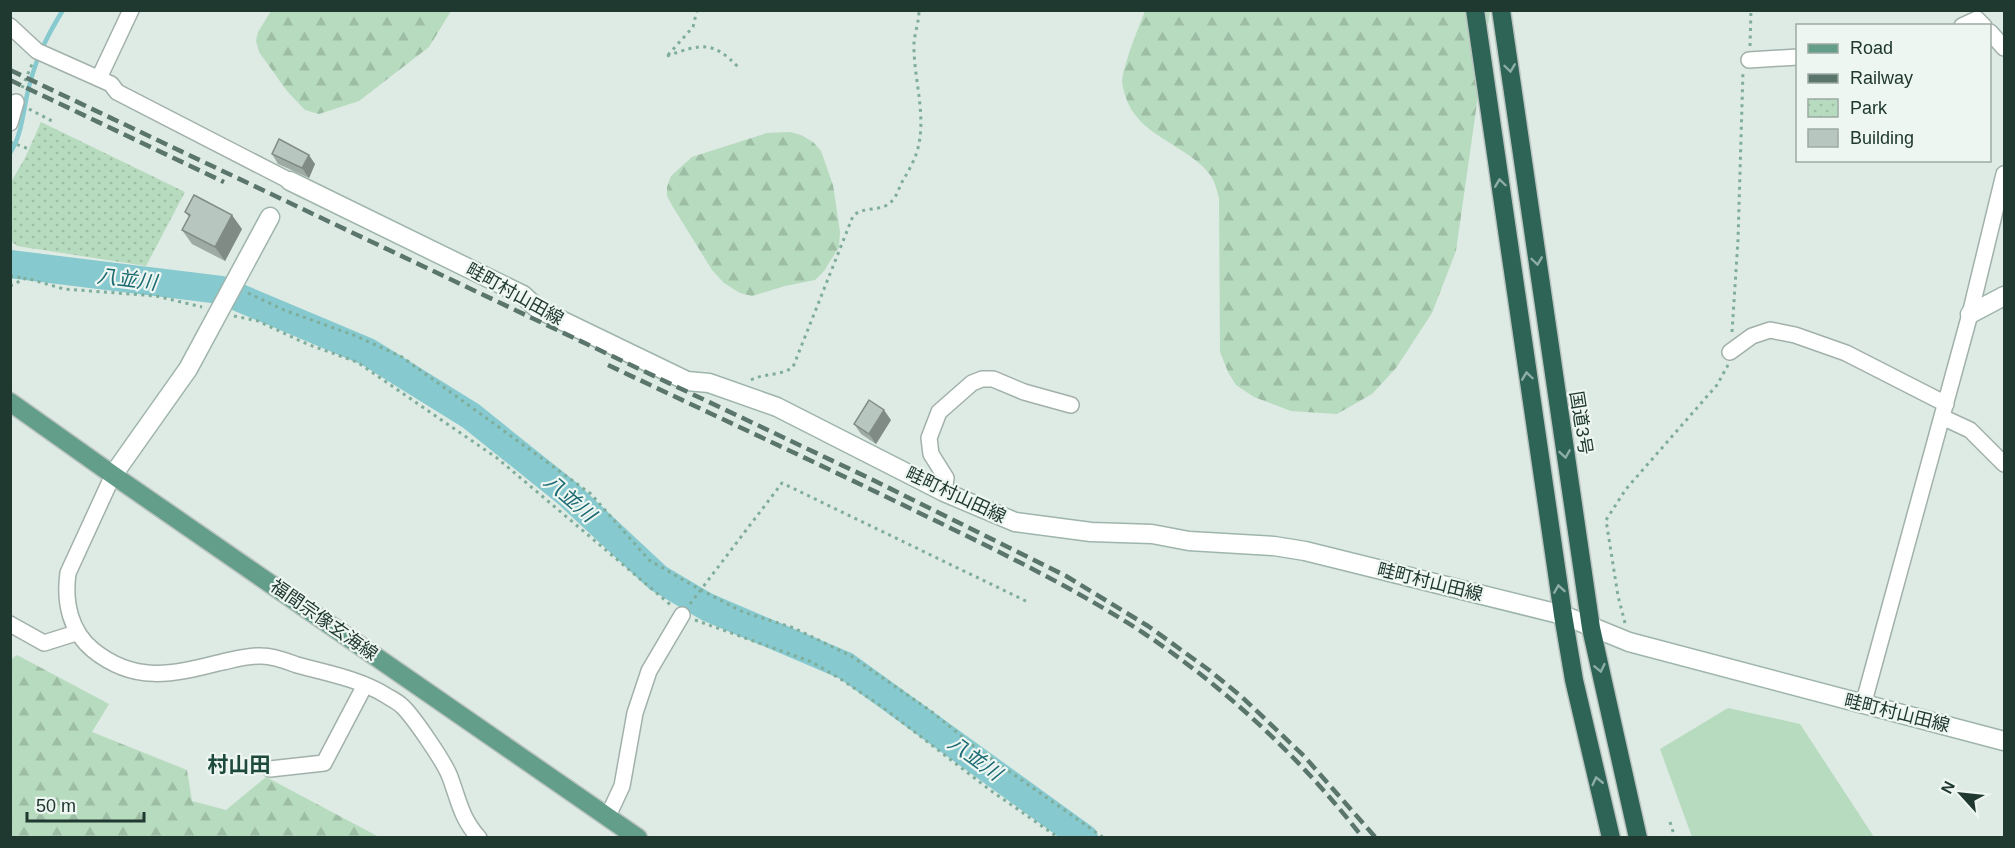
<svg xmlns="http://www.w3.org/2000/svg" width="2015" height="848" viewBox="0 0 2015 848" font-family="Arial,'Noto Sans JP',sans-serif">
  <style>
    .grass { fill: #b7dbbe }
    .forest { fill: url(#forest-firs) }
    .park { fill: url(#park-dots) }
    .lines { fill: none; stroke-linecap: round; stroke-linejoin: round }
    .stream { stroke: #86c9ce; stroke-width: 4.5 }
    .river { stroke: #86c9ce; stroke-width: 28 }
    .street-casing { stroke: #a1b1aa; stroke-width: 18 }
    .secondary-casing { stroke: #9eb5ab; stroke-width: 21 }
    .primary-casing { stroke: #bcc4c1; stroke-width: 21 }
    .highway-casing { stroke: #bcc4c1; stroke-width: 21 }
    .path { stroke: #7fad9b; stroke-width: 3; stroke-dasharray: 3 4.5; stroke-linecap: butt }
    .street { stroke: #fff; stroke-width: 15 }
    .secondary { stroke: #fff; stroke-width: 18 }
    .primary { stroke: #639e8b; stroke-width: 18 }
    .highway { stroke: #2d6455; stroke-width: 18 }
    .rail { stroke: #5a756c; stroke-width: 4.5; stroke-dasharray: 12 6; stroke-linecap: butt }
    .wall { fill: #9daba4 }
    .shaded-wall { fill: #808b86 }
    .building { fill: #b7c7bf; stroke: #808b86; stroke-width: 1.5 }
    .oneway { stroke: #8eada4 }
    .labels { text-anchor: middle; stroke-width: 4.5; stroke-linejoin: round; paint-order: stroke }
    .street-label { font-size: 18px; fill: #203930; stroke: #eef6f2 }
    .water-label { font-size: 20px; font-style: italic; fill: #1c6b73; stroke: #eef6f2 }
    .quarter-label { font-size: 21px; font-weight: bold; fill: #1d4a3c; stroke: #eef6f2 }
  </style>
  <defs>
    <pattern id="forest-firs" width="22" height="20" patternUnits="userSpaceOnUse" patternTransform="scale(1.5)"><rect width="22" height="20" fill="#b7dbbe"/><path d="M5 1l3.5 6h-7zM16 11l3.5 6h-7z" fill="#9dbda4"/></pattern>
    <pattern id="park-dots" width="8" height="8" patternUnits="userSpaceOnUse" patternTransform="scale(1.5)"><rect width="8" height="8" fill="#b7dbbe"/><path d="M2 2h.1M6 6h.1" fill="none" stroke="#9dbda4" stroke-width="1.8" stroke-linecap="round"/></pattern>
  </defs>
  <rect width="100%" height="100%" fill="#deeae4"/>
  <path class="grass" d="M1728,708L1800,724L1874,837H1692L1660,749Z"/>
  <path class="forest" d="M271,11V10L451,11L429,47L359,101L319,114L305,110L287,91L259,52L256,41L258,32Z
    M1145,11H1490L1456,251L1432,313L1396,368L1372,394L1337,414L1291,411L1254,397L1236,385L1228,372L1220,352L1219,198C1217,191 1215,182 1211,176C1188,144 1137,137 1125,95C1124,91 1122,85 1122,81C1124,63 1138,29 1145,11Z
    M790,132L801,135L813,142L821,151L833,185L840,232L839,247L824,271L815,280L785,286L752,296L740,293L724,283L712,270L673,207L667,196V187L671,176L692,157L767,133Z
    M17,655L109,704L92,732L187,770L192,801L226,810L266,777L379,837H11L10,660Z"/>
  <path class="park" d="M41,122L185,192L146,266L17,246L11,241V182L25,158Z"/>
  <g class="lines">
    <path class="stream" d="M10,153C21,137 23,114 27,95C34,63 45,39 63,10"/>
    <path class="river" d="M10,264L221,290L368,352L471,416L567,493L658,578L707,607L846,666L1084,838"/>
    <defs>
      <path id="street" d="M10,26L37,51L111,84L117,92L290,181
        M1962,26L1977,19L1984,26
        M1990,32L2004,48
        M1749,60L1798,57
        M99,78L131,10
        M10,123L16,102
        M1730,352L1752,336L1770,330L1795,335L1846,353L1946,404
        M1942,417L1970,430L2004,464
        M113,475L68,573C64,602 70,631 93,650C134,683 171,675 218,663C233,660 247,655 262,656C274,656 286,661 297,665C327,673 360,679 387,696C392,699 398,702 402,706C413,716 445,763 450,777C459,801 461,818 479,838
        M944,492L946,478L931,454L929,438L939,412L972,383L982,379H993L1024,392L1071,405
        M10,624L44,643L76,633
        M1863,705L1970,314L2004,174
        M270,769L324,763L365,685
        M608,816L622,786L635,713L649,671L682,615"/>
      <path id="secondary" d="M290,181L523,295L538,309L687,381L709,383L777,407L944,492L1015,522L1091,532L1152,534L1189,541L1274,546L1305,551L1563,615L1629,642L2004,741
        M1970,314L2004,296
        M113,475L188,369L270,217"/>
      <path id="primary" d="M10,402L113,475L638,838"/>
      <path id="highway" d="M1475,10L1563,615L1574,680L1611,838
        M1501,10L1591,628L1638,838"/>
    </defs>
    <use href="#street" class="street-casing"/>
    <use href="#secondary" class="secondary-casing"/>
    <use href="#primary" class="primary-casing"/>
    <use href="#highway" class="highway-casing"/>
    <path class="path" d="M1750,46L1751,10
      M668,55L693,27L697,10
      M667,56C701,44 713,40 739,68
      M22,88L32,64
      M29,109L52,121
      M10,142L29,149
      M10,276L24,278
      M10,286L26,278L64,289L156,296L202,307
      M248,293L284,310L356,336L402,357L591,494L649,560L699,589L743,612L794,628L851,656L932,712L976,748L1104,838
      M234,316L258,321L307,344L357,362L497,458L672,606
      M1732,332L1738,240L1743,71
      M751,380C764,373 781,376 793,367L853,216C863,206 881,212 891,202C896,198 899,188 902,182C908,172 915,160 918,148C926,117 915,82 914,51C913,35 919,25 919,10
      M690,604L782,483L1030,603
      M695,620L812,662L842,680L881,706L990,790L1059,838
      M1625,623L1618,596L1606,520L1626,489L1717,385L1728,365
      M1670,822L1675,838"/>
    <use href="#street" class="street"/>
    <use href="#secondary" class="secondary"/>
    <use href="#primary" class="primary"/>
    <use href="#highway" class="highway"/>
    <path class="rail" d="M10,70L873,480L1066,576L1148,626L1209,670L1242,697L1304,756L1376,838
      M10,80L224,182
      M608,365C705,411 802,456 899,503C981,543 1065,582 1142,632C1225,687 1302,759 1363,838"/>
  </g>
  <path class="wall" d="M272,154L315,164L309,178L278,164Z
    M185,212L242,229L225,261L192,244L182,230L189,217Z
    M891,420L876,444L861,434L854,424Z"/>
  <path class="shaded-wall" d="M309,155L315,164L309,178L302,168Z
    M232,215L242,229L225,261L215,247Z
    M884,410L891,420L876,444L869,434Z"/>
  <path class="building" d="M279,139L309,155L302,168L272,154Z
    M194,195L232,215L215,247L182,230L190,215L185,212Z
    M869,400L884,410L869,434L854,424Z"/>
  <defs><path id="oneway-chevron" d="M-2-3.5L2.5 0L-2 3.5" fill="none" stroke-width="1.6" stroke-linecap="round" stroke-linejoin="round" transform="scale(1.5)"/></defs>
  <g class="oneway">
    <use href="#oneway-chevron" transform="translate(1510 68) rotate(82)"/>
    <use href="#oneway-chevron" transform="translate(1500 183) rotate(-98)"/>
    <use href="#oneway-chevron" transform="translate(1537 261) rotate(82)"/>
    <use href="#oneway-chevron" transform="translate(1527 376) rotate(-98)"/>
    <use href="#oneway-chevron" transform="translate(1565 454) rotate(81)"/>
    <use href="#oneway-chevron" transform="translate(1559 589) rotate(-99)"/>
    <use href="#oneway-chevron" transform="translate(1600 668) rotate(78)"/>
    <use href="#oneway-chevron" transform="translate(1597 781) rotate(-103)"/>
  </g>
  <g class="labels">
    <g class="street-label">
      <text transform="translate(515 294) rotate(29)" y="6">畦町村山田線</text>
      <text transform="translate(1581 423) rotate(81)" y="6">国道3号</text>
      <text transform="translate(956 495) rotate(25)" y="6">畦町村山田線</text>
      <text transform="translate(1430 582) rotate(14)" y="6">畦町村山田線</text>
      <text transform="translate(324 620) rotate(35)" y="6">福間宗像玄海線</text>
      <text transform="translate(1897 713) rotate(14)" y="6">畦町村山田線</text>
    </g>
    <g class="water-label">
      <text transform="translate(127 279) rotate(7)" y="7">八並川</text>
      <text transform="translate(570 498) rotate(41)" y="7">八並川</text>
      <text transform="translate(975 758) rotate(36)" y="7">八並川</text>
    </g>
    <g class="quarter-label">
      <text x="239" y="772">村山田</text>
    </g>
  </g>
  <rect width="2015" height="848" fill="none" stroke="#203930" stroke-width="24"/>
  <rect x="1796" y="24" width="195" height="138" fill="#eef6f2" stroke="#9caaa4" stroke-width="1.5"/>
  <rect x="1808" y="44" width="30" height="9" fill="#639e8b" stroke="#9caaa4" stroke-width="1.5"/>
  <text x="1850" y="54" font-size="18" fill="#203930">Road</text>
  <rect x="1808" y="74" width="30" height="9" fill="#5a756c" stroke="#9caaa4" stroke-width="1.5"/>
  <text x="1850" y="84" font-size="18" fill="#203930">Railway</text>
  <rect x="1808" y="99" width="30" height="18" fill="url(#park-dots)" stroke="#9caaa4" stroke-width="1.5"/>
  <text x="1850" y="114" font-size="18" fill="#203930">Park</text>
  <rect x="1808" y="129" width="30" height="18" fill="#b7c7bf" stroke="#9caaa4" stroke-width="1.5"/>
  <text x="1850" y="144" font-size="18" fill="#203930">Building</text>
  <g transform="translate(1961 794) rotate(297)" stroke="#eef6f2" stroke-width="4.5" paint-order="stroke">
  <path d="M0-4.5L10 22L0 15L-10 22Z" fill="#203930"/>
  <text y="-9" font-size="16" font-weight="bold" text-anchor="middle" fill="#203930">N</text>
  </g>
  <path d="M27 812v9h117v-9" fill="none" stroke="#203930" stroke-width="3"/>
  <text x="36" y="812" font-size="18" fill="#203930" stroke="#eef6f2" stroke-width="4.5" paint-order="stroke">50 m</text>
</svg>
